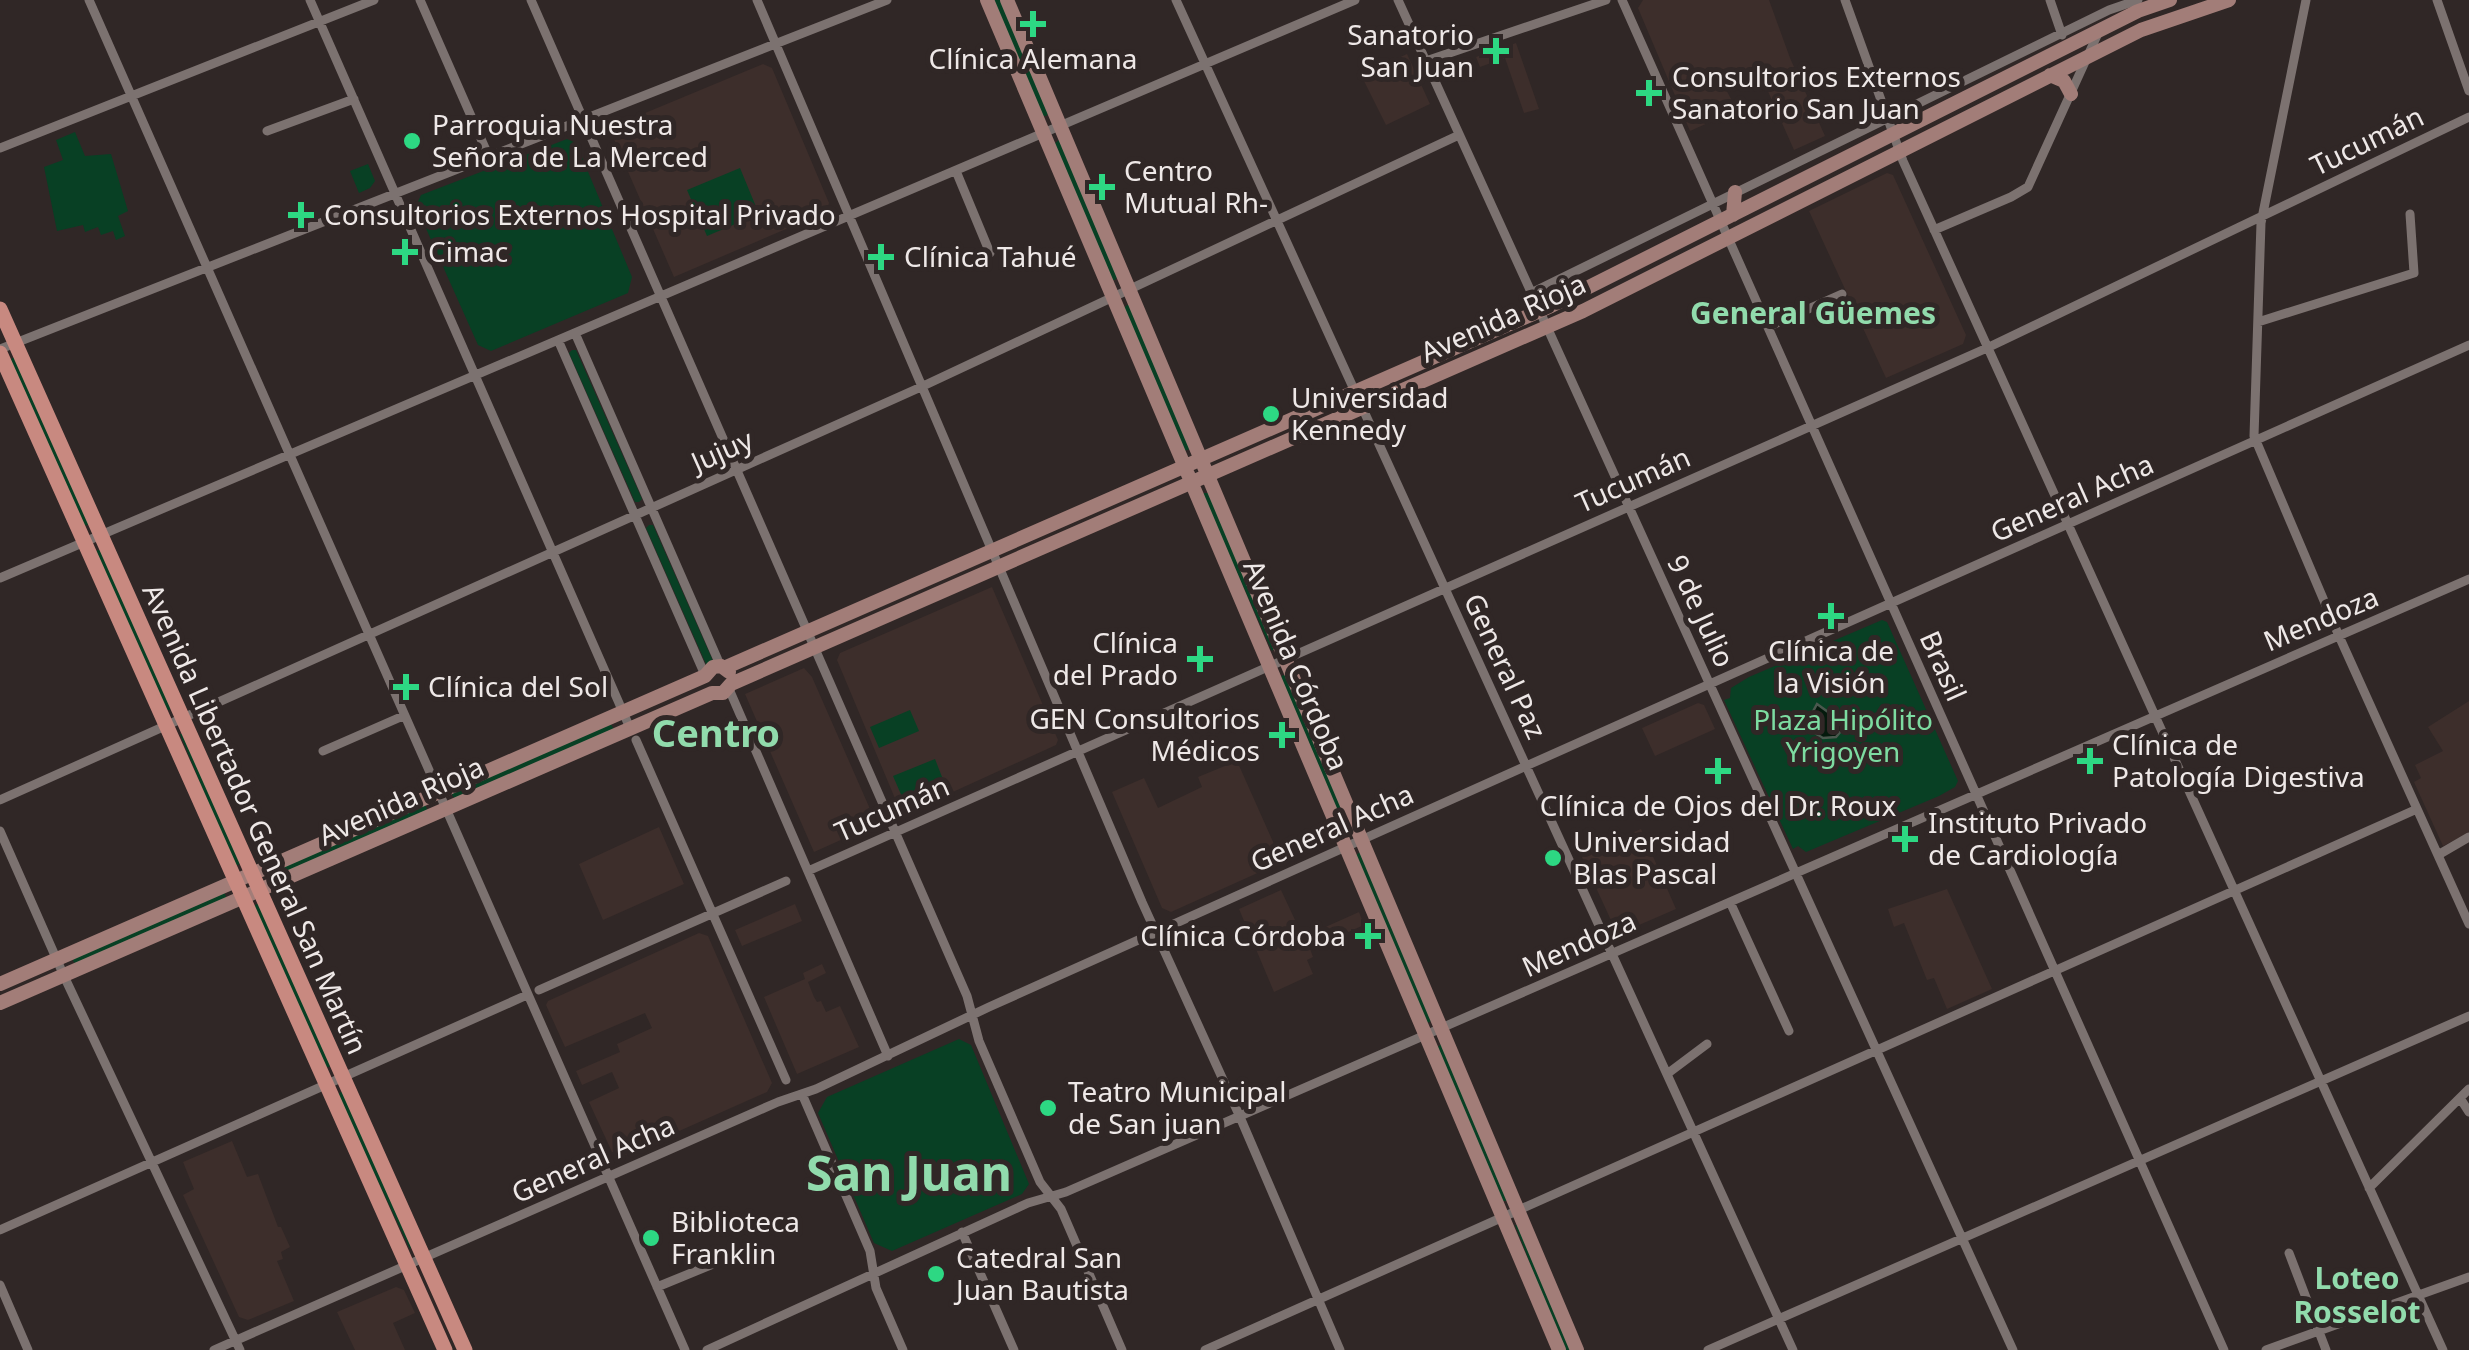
<svg xmlns="http://www.w3.org/2000/svg" width="2469" height="1350" viewBox="0 0 2469 1350" font-family="'Noto Sans',sans-serif">
  <style>
    .built { fill: #3d2e2b }
    .green { fill: #084024 }
    .water { fill: #051a0d; stroke: #4b584e; stroke-width: 2.5 }
    .lines { fill: none; stroke-linecap: round; stroke-linejoin: round }
    .street { stroke: #7c7270; stroke-width: 9 }
    .secondary { stroke: #a27d78; stroke-width: 14 }
    .primary { stroke: #c88980; stroke-width: 15 }
    .poi-dot { fill: #2dd883; stroke: #302726; stroke-width: 4 }
    .labels { text-anchor: middle; stroke-width: 10; stroke-linejoin: round; paint-order: stroke }
    .poi-label { font-size: 28px; fill: #eee8e7; stroke: #302726; text-anchor: start }
    .street-label { font-size: 28px; fill: #eee8e7; stroke: #302726 }
    .park-label { font-size: 28px; fill: #7ddca1; stroke: #302726 }
    .neighbourhood-label { font-size: 30px; font-weight: bold; fill: #91dbac; stroke: #302726 }
    .district-label { font-size: 38px; font-weight: bold; fill: #91dbac; stroke: #302726 }
    .town-label { font-size: 48px; font-weight: bold; fill: #91dbac; stroke: #302726 }
  </style>
  <rect width="100%" height="100%" fill="#302726"/>
  <path class="built" d="M1643,0H1769L1790,58L1825,136L1794,150L1759,71L1723,84L1737,110L1690,131L1638,8Z
    M1516,43L1539,109L1524,113L1505,58L1480,67L1476,57Z
    M1407,54L1430,104L1386,125L1361,75Z
    M763,64L772,68L829,203L826,212L674,277L609,128Z
    M1887,173L1893,175L1966,335L1963,344L1886,378L1809,211Z
    M992,587L1058,740L1056,745L909,812L899,808L837,660L840,653Z
    M804,668L812,677L874,818L872,826L814,852L745,694Z
    M2469,701V833L2443,846L2414,782L2421,778L2415,765L2443,751L2428,727Z
    M1698,703L1704,705L1715,729L1655,756L1642,728Z
    M1237,761L1282,862L1171,912L1162,908L1112,792L1144,778L1158,808L1202,787L1198,777Z
    M659,827L684,884L603,920L579,864Z
    M1641,829L1676,909L1623,932L1615,929L1581,855Z
    M1947,889L1992,989L1947,1009L1934,978L1927,980L1904,923L1894,927L1888,909Z
    M1281,890L1303,937L1359,912L1364,925L1310,949L1313,957L1307,960L1313,974L1274,992L1239,909Z
    M795,904L802,921L742,946L735,930Z
    M699,933L708,936L772,1083L767,1092L623,1156L612,1152L589,1102L619,1088L612,1072L582,1085L576,1071L620,1052L617,1044L652,1028L645,1013L565,1047L546,1005L548,1001Z
    M822,964L826,973L808,982L814,997L817,1002L821,1001L826,1012L840,1006L859,1047L797,1074L764,997L805,979L803,973Z
    M232,1141L247,1177L258,1174L278,1227H281L290,1247L281,1252L283,1259L277,1261L294,1301L248,1320L239,1317L183,1195L194,1189L183,1162Z
    M396,1287L404,1290L415,1313L393,1323L405,1350H355L337,1312Z"/>
  <path class="green" d="M993,0H1002L1048,114L1046,116H1042Z
    M75,132L85,156L111,154L128,211L118,216L125,236L116,240L113,231L101,235L98,227L85,232L83,225L57,231L44,167L63,160L56,140Z
    M567,139L576,143L632,277L628,293L491,351L478,345L416,206L421,195Z
    M1059,140L1118,276L1115,280H1112L1054,144Z
    M368,164L375,181L370,188L359,193L350,171Z
    M740,168L759,214L707,236L687,190Z
    M1127,305H1130L1190,449L1184,451L1124,308Z
    M572,350H576L642,499L639,502H635L569,353Z
    M14,357L90,523L87,525L83,526L9,361Z
    M1204,493H1209L1275,647L1272,651L1203,496Z
    M649,525H653L713,661L706,664L646,528Z
    M98,550H102L172,707L169,710H165L96,551Z
    M1882,620L1887,622L1958,781L1955,787L1939,796L1806,852L1798,846L1793,849L1724,700L1730,698L1731,688L1749,677Z
    M1283,675L1287,676L1351,828L1349,831H1346L1281,677Z
    M910,710L919,731L879,748L870,727Z
    M610,723L614,729L454,798L452,795L453,792Z
    M180,734H182L241,862L238,865H234Z
    M935,759L944,782L903,799L893,776Z
    M425,805L428,811L270,879L268,876L269,873Z
    M1360,852L1432,1019L1430,1022L1427,1023L1355,856Z
    M224,892L227,899L76,964L73,961L74,958Z
    M257,904L260,905L331,1064L329,1067H325L254,906Z
    M959,1039L971,1045L1029,1184L1022,1194L892,1251L874,1243L818,1113L827,1097Z
    M1441,1044L1508,1198L1506,1201H1501L1437,1048Z
    M341,1092L344,1093L412,1246L410,1249L337,1095Z
    M1515,1225L1519,1226L1572,1350H1564Z"/>
  <path class="water" d="M1817,704L1846,725L1836,737L1823,738L1813,732L1809,719Z"/>
  <g class="lines">
    <path class="street" d="M89,0L685,1350
      M310,0L630,728
      M420,0L489,157
      M531,0L967,996L979,1041L1040,1182L1061,1209L1122,1350
      M757,0L1142,902L1240,1117L1340,1350
      M1176,0L1793,1350
      M1398,0L2013,1350
      M1622,0L2224,1350
      M1845,0L1903,161L2443,1350
      M2050,0L2062,35
      M2306,0L2261,223L2254,436L2339,636L2469,924
      M2437,0L2469,91
      M1426,61L1606,0
      M267,131L354,99
      M0,148L374,0
      M956,171L990,253
      M1934,230L2011,197L2028,187L2100,29
      M1531,293L2109,10L2138,0
      M2258,322L2414,273L2410,214
      M1768,327L1842,294
      M575,333L721,667
      M558,340L705,675
      M0,349L887,0
      M0,578L1355,0
      M729,689L888,1056
      M636,740L786,1080
      M323,751L403,716
      M0,800L921,387L1459,135
      M0,831L64,976L240,1350
      M2438,855L2469,837
      M808,871L1987,348L2469,117
      M1730,902L1789,1031
      M539,990L786,881
      M1667,1074L1707,1044
      M802,1094L870,1251L876,1288L903,1350
      M2460,1098L2469,1112
      M2369,1188L2469,1089
      M0,1230L527,995
      M962,1232L1014,1350
      M2289,1253L2326,1350
      M0,1285L28,1350
      M657,1287L718,1262
      M214,1350L778,1102L816,1089L989,1007L1526,766L2469,345
      M707,1350L1028,1203L1066,1192L2469,579
      M1205,1350L2417,809
      M1708,1350L2469,1016
      M2266,1350L2469,1277"/>
    <path class="secondary" d="M987,0L1559,1350
      M1007,0L1577,1350
      M2050,75L2064,81L2071,94
      M1733,215L1735,192
      M724,668L1551,306L2138,11L2170,0
      M0,984L705,676L713,667L721,666L729,672
      M0,1003L712,693H723L731,684L1583,311L2141,30L2229,0"/>
    <path class="primary" d="M0,309L465,1350
      M0,353L445,1350"/>
  </g>
  <g class="poi-dot">
    <path d="M1028 9h10v10h10v10h-10v10h-10v-10h-10v-10h10z"/>
    <path d="M1491 36h10v10h10v10h-10v10h-10v-10h-10v-10h10z"/>
    <path d="M1644 78h10v10h10v10h-10v10h-10v-10h-10v-10h10z"/>
    <circle cx="412" cy="141" r="10"/>
    <path d="M1097 172h10v10h10v10h-10v10h-10v-10h-10v-10h10z"/>
    <path d="M296 200h10v10h10v10h-10v10h-10v-10h-10v-10h10z"/>
    <path d="M400 237h10v10h10v10h-10v10h-10v-10h-10v-10h10z"/>
    <path d="M876 242h10v10h10v10h-10v10h-10v-10h-10v-10h10z"/>
    <circle cx="1271" cy="414" r="10"/>
    <path d="M1826 601h10v10h10v10h-10v10h-10v-10h-10v-10h10z"/>
    <path d="M1195 644h10v10h10v10h-10v10h-10v-10h-10v-10h10z"/>
    <path d="M401 672h10v10h10v10h-10v10h-10v-10h-10v-10h10z"/>
    <path d="M1277 720h10v10h10v10h-10v10h-10v-10h-10v-10h10z"/>
    <path d="M2085 746h10v10h10v10h-10v10h-10v-10h-10v-10h10z"/>
    <path d="M1713 756h10v10h10v10h-10v10h-10v-10h-10v-10h10z"/>
    <path d="M1900 824h10v10h10v10h-10v10h-10v-10h-10v-10h10z"/>
    <circle cx="1553" cy="858" r="10"/>
    <path d="M1363 921h10v10h10v10h-10v10h-10v-10h-10v-10h10z"/>
    <circle cx="1048" cy="1108" r="10"/>
    <circle cx="651" cy="1238" r="10"/>
    <circle cx="936" cy="1274" r="10"/>
  </g>
  <g class="labels">
    <g class="poi-label">
      <text x="1474" y="45" text-anchor="end">Sanatorio<tspan x="1474" dy="32">San Juan</tspan></text>
      <text x="1033" y="69" text-anchor="middle">Clínica Alemana</text>
      <text x="1672" y="87">Consultorios Externos<tspan x="1672" dy="32">Sanatorio San Juan</tspan></text>
      <text x="432" y="135">Parroquia Nuestra<tspan x="432" dy="32">Señora de La Merced</tspan></text>
      <text x="1124" y="181">Centro<tspan x="1124" dy="32">Mutual Rh-</tspan></text>
      <text x="324" y="225">Consultorios Externos Hospital Privado</text>
      <text x="428" y="262">Cimac</text>
      <text x="904" y="267">Clínica Tahué</text>
      <text x="1291" y="408">Universidad<tspan x="1291" dy="32">Kennedy</tspan></text>
      <text x="1178" y="653" text-anchor="end">Clínica<tspan x="1178" dy="32">del Prado</tspan></text>
      <text x="1831" y="661" text-anchor="middle">Clínica de<tspan x="1831" dy="32">la Visión</tspan></text>
      <text x="428" y="697">Clínica del Sol</text>
      <text x="1260" y="729" text-anchor="end">GEN Consultorios<tspan x="1260" dy="32">Médicos</tspan></text>
      <text x="2112" y="755">Clínica de<tspan x="2112" dy="32">Patología Digestiva</tspan></text>
      <text x="1718" y="816" text-anchor="middle">Clínica de Ojos del Dr. Roux</text>
      <text x="1928" y="833">Instituto Privado<tspan x="1928" dy="32">de Cardiología</tspan></text>
      <text x="1573" y="852">Universidad<tspan x="1573" dy="32">Blas Pascal</tspan></text>
      <text x="1346" y="946" text-anchor="end">Clínica Córdoba</text>
      <text x="1068" y="1102">Teatro Municipal<tspan x="1068" dy="32">de San juan</tspan></text>
      <text x="671" y="1232">Biblioteca<tspan x="671" dy="32">Franklin</tspan></text>
      <text x="956" y="1268">Catedral San<tspan x="956" dy="32">Juan Bautista</tspan></text>
    </g>
    <g class="street-label">
      <text transform="translate(2367 141) rotate(-26)" y="10">Tucumán</text>
      <text transform="translate(1503 318) rotate(-24)" y="10">Avenida Rioja</text>
      <text transform="translate(722 451) rotate(-24)" y="10">Jujuy</text>
      <text transform="translate(1633 480) rotate(-24)" y="10">Tucumán</text>
      <text transform="translate(2072 498) rotate(-24)" y="10">General Acha</text>
      <text transform="translate(1701 611) rotate(65)" y="10">9 de Julio</text>
      <text transform="translate(2321 619) rotate(-23)" y="10">Mendoza</text>
      <text transform="translate(1296 665) rotate(67)" y="10">Avenida Córdoba</text>
      <text transform="translate(1505 666) rotate(65)" y="10">General Paz</text>
      <text transform="translate(1943 666) rotate(66)" y="10">Brasil</text>
      <text transform="translate(401 801) rotate(-24)" y="10">Avenida Rioja</text>
      <text transform="translate(892 809) rotate(-24)" y="10">Tucumán</text>
      <text transform="translate(255 819) rotate(66)" y="10">Avenida Libertador General San Martín</text>
      <text transform="translate(1332 828) rotate(-24)" y="10">General Acha</text>
      <text transform="translate(1579 944) rotate(-24)" y="10">Mendoza</text>
      <text transform="translate(593 1159) rotate(-24)" y="10">General Acha</text>
    </g>
    <g class="park-label">
      <text x="1843" y="730">Plaza Hipólito<tspan x="1843" dy="32">Yrigoyen</tspan></text>
    </g>
    <g class="neighbourhood-label">
      <text x="1813" y="324">General Güemes</text>
      <text x="2357" y="1289">Loteo<tspan x="2357" dy="34">Rosselot</tspan></text>
    </g>
    <g class="district-label">
      <text x="716" y="747">Centro</text>
    </g>
    <g class="town-label">
      <text x="909" y="1191">San Juan</text>
    </g>
  </g>
</svg>
